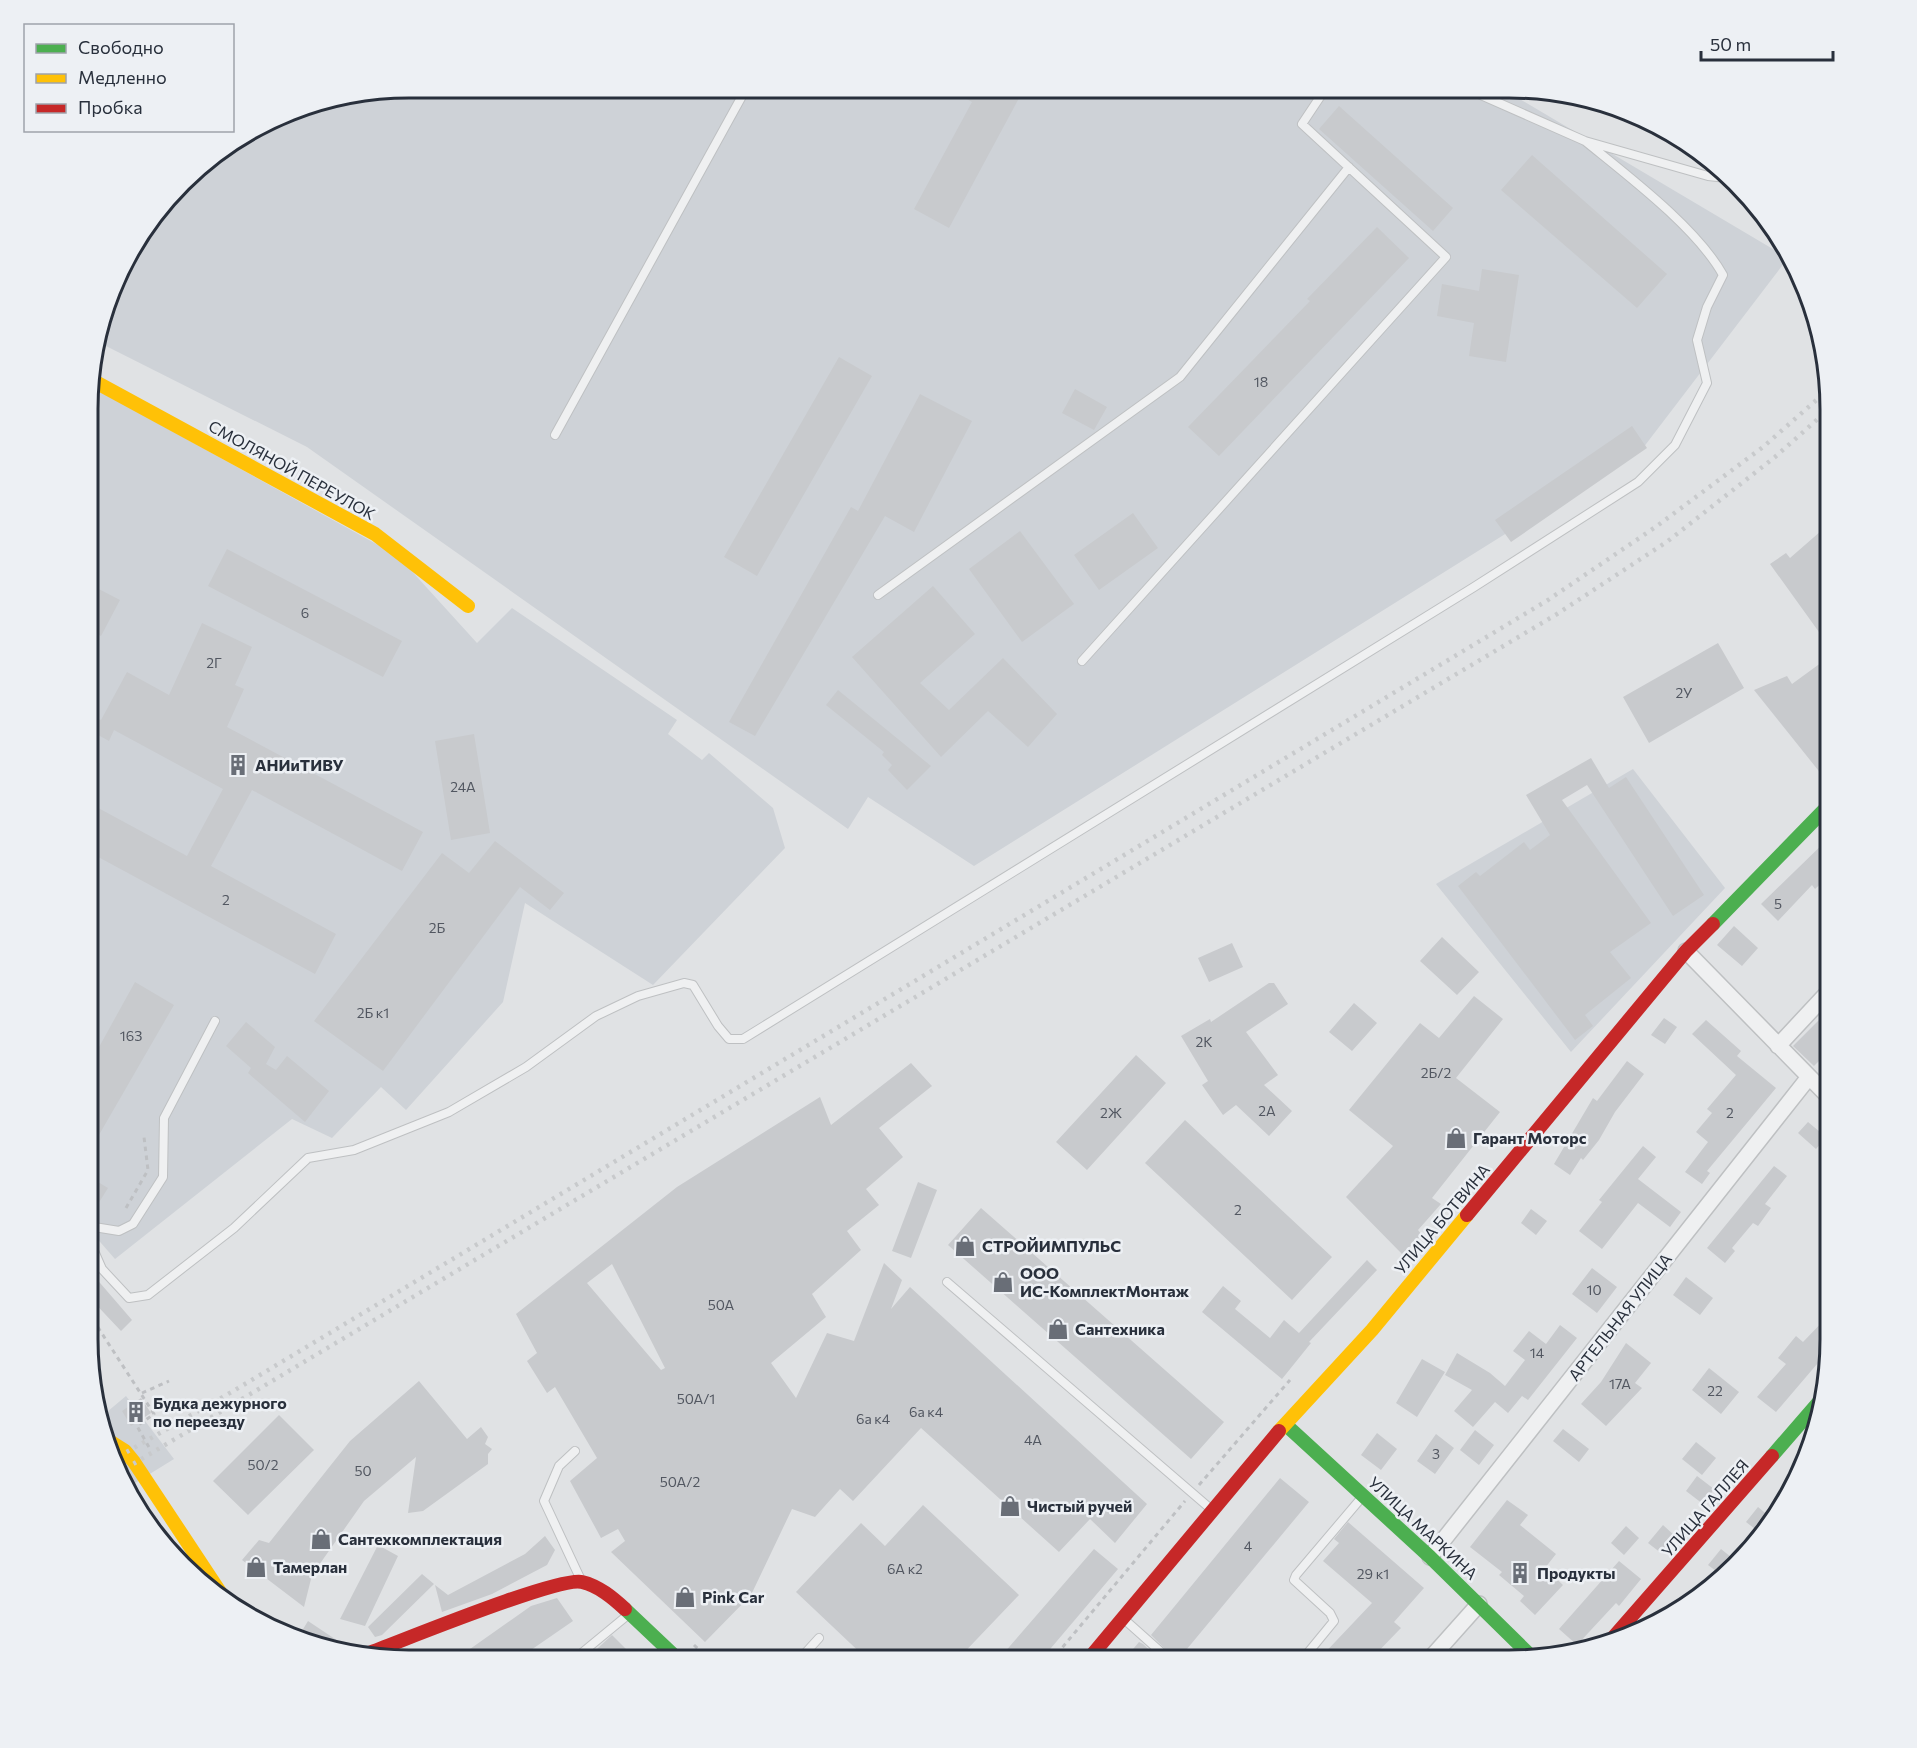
<svg xmlns="http://www.w3.org/2000/svg" width="1917" height="1748" viewBox="0 0 1917 1748" font-family="Commissioner,sans-serif">
  <style>
    .built { fill: #ced2d7 }
    .building { fill: #c8cacd; fill-rule: evenodd }
    .lines { fill: none; stroke-linecap: round; stroke-linejoin: round }
    .lane-casing { stroke: #bec0c2; stroke-width: 10 }
    .street-casing { stroke: #bec0c2; stroke-width: 18 }
    .path { stroke: #bec0c3; stroke-width: 3; stroke-dasharray: 4.5 4.5; stroke-linecap: butt }
    .lane { stroke: #eff0f1; stroke-width: 8 }
    .street { stroke: #eff0f1; stroke-width: 15 }
    .fast { stroke: #4caf50; stroke-width: 14 }
    .slow { stroke: #ffc107; stroke-width: 14 }
    .jam { stroke: #c62828; stroke-width: 14 }
    .rail { stroke: #c8cacc; stroke-width: 4.5; stroke-dasharray: 3 6; stroke-linecap: butt }
    .labels { text-anchor: middle; stroke-width: 5; stroke-linejoin: round; paint-order: stroke }
    .number-label { font-size: 14px; fill: #525761 }
    .street-label { font-size: 16px; fill: #29303c; stroke: #edf0f4 }
    .poi-label { font-size: 16px; font-weight: bold; fill: #29303c; stroke: #edf0f4; text-anchor: start }
    .rim { fill: none; stroke: #29303c; stroke-width: 3 }
  </style>
  <rect width="100%" height="100%" fill="#e0e2e4"/>
  <path class="built" d="M408,87L1501,88L1788,258L1643,448L974,866L868,797L848,829L307,447L98,342L130,248L197,166L305,104Z
    M90,386L398,556L477,643L512,608L677,720L668,734L702,760L709,753L773,808L785,848L653,985L525,903L503,1002L406,1110L381,1087L332,1138L292,1119L115,1259L94,1235L97,1223L88,1220Z
    M1633,769L1725,888L1571,1052L1436,884Z
    M126,1396L174,1459L127,1488L111,1462L101,1417Z"/>
  <path class="building" d="M945,87H1025L949,228L914,209L972,102Z
    M1339,106L1453,208L1433,231L1319,129Z
    M1532,155L1667,274L1637,308L1501,190Z
    M1377,227L1409,258L1219,456L1188,427L1310,301L1307,299Z
    M1482,269L1519,275L1506,362L1469,356L1474,323L1437,316L1442,284L1479,291Z
    M839,357L872,376L757,576L724,557Z
    M1075,389L1107,407L1094,430L1062,413Z
    M920,394L972,421L914,532L885,516L755,736L729,722L851,507L858,511Z
    M1632,426L1647,448L1511,542L1495,520Z
    M1133,513L1158,548L1099,590L1074,555Z
    M1829,524V646L1770,564L1786,553L1790,558Z
    M1020,531L1074,604L1022,642L969,569Z
    M227,549L402,641L383,677L208,586Z
    M89,584L120,600L101,636L89,629Z
    M933,586L975,634L920,683L949,710L1003,658L1057,714L1028,747L988,711L941,757L852,657Z
    M202,623L252,647L235,685L244,689L227,727L423,832L402,871L252,790L211,866L336,934L315,974L89,852V803L187,856L223,789L114,730L109,741L89,730V714L101,720L127,672L169,695Z
    M1718,643L1744,688L1649,743L1623,697Z
    M1829,657L1830,731V785L1754,690L1787,676L1792,684Z
    M838,690L931,766L907,790L888,770L892,765L882,755L884,752L826,705Z
    M474,734L490,833L451,840L435,741Z
    M1591,758L1609,788L1626,777L1704,895L1673,916L1587,785L1562,800L1651,923L1610,952L1631,978L1585,1015L1593,1026L1575,1040L1458,886L1476,872L1480,876L1524,842L1530,850L1550,835L1526,795Z
    M1830,837V875L1815,889L1812,885L1778,921L1761,904Z
    M495,841L564,893L550,910L520,887L383,1071L314,1021L442,853L469,873Z
    M1734,926L1758,948L1742,966L1717,945Z
    M1442,937L1479,972L1457,995L1420,961Z
    M1232,943L1243,967L1209,982L1198,958Z
    M135,982L174,1005L88,1154V1067Z
    M1269,983H1274L1288,1004L1246,1032L1278,1075L1264,1085L1292,1111L1269,1136L1236,1105L1223,1115L1202,1085L1208,1081L1181,1036L1210,1019L1211,1022Z
    M1474,996L1503,1019L1456,1078L1500,1112L1432,1198L1441,1204L1418,1230L1422,1235L1402,1254L1346,1197L1393,1146L1349,1110L1420,1023L1439,1038Z
    M1354,1003L1377,1023L1352,1051L1329,1032Z
    M1830,1009V1050L1814,1066L1793,1046Z
    M1664,1018L1677,1027L1665,1044L1651,1035Z
    M1706,1020L1741,1051L1737,1056L1776,1088L1707,1171L1710,1173L1702,1184L1685,1172L1708,1142L1696,1132L1712,1113L1707,1109L1736,1075L1692,1034Z
    M246,1022L275,1047L266,1064L276,1070L287,1056L329,1091L305,1122L248,1073L251,1068L226,1046Z
    M1136,1055L1166,1083L1087,1170L1056,1142Z
    M1627,1061L1644,1074L1615,1112L1599,1140L1583,1160L1581,1158L1570,1175L1554,1164L1593,1098L1597,1101Z
    M911,1063L932,1086L879,1128L903,1157L866,1189L879,1205L847,1231L861,1250L812,1294L826,1317L771,1363L796,1398L827,1333L854,1341L884,1263L902,1280L891,1309L910,1287L1147,1504L1115,1543L1090,1519L1059,1552L921,1428L853,1501L840,1489L815,1517L792,1509L751,1595L705,1642L611,1552L625,1541L618,1529L601,1538L570,1481L597,1458L555,1387L547,1393L527,1361L537,1353L516,1314L677,1187L820,1097L831,1125ZM612,1264L665,1368L661,1370L587,1283Z
    M1185,1120L1332,1257L1292,1300L1145,1163Z
    M1808,1122L1826,1137L1816,1149L1798,1133Z
    M1643,1146L1656,1157L1638,1179L1681,1212L1670,1227L1638,1203L1602,1249L1579,1231L1602,1202L1599,1200Z
    M1774,1166L1787,1176L1765,1204L1771,1208L1758,1226L1753,1223L1732,1248L1735,1251L1725,1263L1707,1248Z
    M88,1176L108,1188L88,1220Z
    M918,1182L937,1190L911,1258L892,1251Z
    M981,1208L1224,1422L1191,1459L948,1245Z
    M1531,1209L1547,1221L1536,1235L1521,1223Z
    M1367,1260L1377,1270L1309,1342L1311,1343L1282,1379L1202,1312L1223,1286L1241,1301L1235,1309L1270,1338L1284,1320L1299,1333Z
    M1592,1268L1617,1287L1597,1313L1572,1294Z
    M88,1269L132,1320L121,1331L88,1296Z
    M1686,1277L1713,1298L1700,1315L1673,1295Z
    M1830,1314L1829,1350L1776,1412L1757,1397L1786,1364L1778,1358L1796,1336L1803,1342Z
    M1560,1325L1577,1338L1528,1400L1522,1396L1508,1413L1495,1402L1473,1427L1454,1411L1472,1390L1445,1375L1457,1353L1490,1373L1505,1386L1525,1360L1513,1351L1529,1331L1546,1344Z
    M1626,1343L1651,1363L1635,1383L1642,1388L1606,1426L1581,1404L1601,1382Z
    M1422,1359L1445,1372L1417,1417L1396,1403Z
    M1709,1368L1739,1392L1721,1414L1692,1390Z
    M419,1381L467,1439L481,1427L488,1437L485,1444L492,1449L488,1454V1464L423,1511L408,1513L416,1457L364,1501L312,1575L304,1607L242,1560L259,1540L269,1543L350,1441Z
    M141,1398L151,1413L131,1426L122,1411Z
    M279,1415L314,1450L248,1515L213,1481Z
    M1563,1429L1589,1449L1579,1462L1553,1441Z
    M1475,1430L1494,1445L1479,1465L1460,1450Z
    M1377,1433L1397,1449L1381,1470L1361,1455Z
    M1436,1434L1454,1448L1435,1474L1417,1461Z
    M1696,1442L1716,1458L1702,1475L1682,1459Z
    M1697,1476L1714,1489L1703,1504L1686,1491Z
    M1280,1478L1309,1502L1177,1661L1151,1635Z
    M1507,1500L1528,1515L1520,1525L1556,1554L1545,1568L1563,1585L1535,1615L1520,1601L1524,1596L1499,1575L1502,1572L1470,1547Z
    M923,1505L1019,1595L956,1661H869L796,1592L861,1523L885,1546Z
    M1758,1507L1770,1517L1759,1532L1746,1522Z
    M1348,1522L1424,1588L1394,1622L1401,1628L1370,1660H1318L1372,1603L1323,1561L1339,1543L1334,1539Z
    M1663,1525L1675,1536L1661,1553L1648,1543Z
    M1626,1526L1639,1538L1624,1555L1611,1543Z
    M545,1536L555,1550L547,1565L492,1594L442,1612L435,1585L448,1595L525,1554Z
    M378,1545L398,1556L365,1626L340,1619Z
    M1094,1549L1118,1569L1040,1661H997Z
    M1721,1549L1736,1561L1724,1577L1708,1565Z
    M1619,1561L1641,1579L1619,1606L1616,1603L1577,1645L1559,1629Z
    M422,1574L434,1584L382,1635L375,1637L368,1627Z
    M557,1598L573,1621L515,1661H453L531,1606Z
    M308,1621L350,1649H349L297,1639Z
    M612,1635L638,1661H585L599,1647Z
    M1139,1642L1143,1644L1161,1661H1123Z"/>
  <g class="lines">
    <defs>
      <path id="lane" d="M1465,88L1585,141L1708,176L1727,178
        M555,435L747,87
        M878,595L1180,377L1349,167
        M1082,661L1446,257L1302,124L1326,88
        M88,1226L119,1231L133,1224L163,1177L164,1118L215,1021
        M88,1237L102,1269L129,1298L148,1295L234,1228L308,1158L354,1150L449,1112L526,1067L596,1016L638,996L684,983L693,985L718,1026L729,1039H743L1474,587L1638,482L1675,445L1707,383L1697,340L1707,307L1723,275C1697,228 1628,176 1585,141
        M947,1282L1212,1510
        M575,1451L559,1466L544,1501L581,1580
        M1125,1620L1171,1661
        M1302,1660L1334,1621L1330,1613L1294,1580L1296,1575L1363,1496
        M572,1661L629,1614
        M798,1661L819,1638"/>
      <path id="street" d="M1686,951L1830,1098
        M1778,1046L1830,990
        M1430,1557L1809,1077
        M1429,1660L1479,1604"/>
    </defs>
    <use href="#lane" class="lane-casing"/>
    <use href="#street" class="street-casing"/>
    <path class="path" d="M126,1208L148,1170L144,1137
      M88,1312L154,1414L137,1426L150,1449
      M142,1393L169,1381
      M1199,1485L1290,1380
      M694,1645L711,1661
      M1051,1661L1185,1501"/>
    <use href="#lane" class="lane"/>
    <use href="#street" class="street"/>
    <path class="fast" d="M1638,117L1662,128
      M1713,924L1830,804
      M1286,1425L1430,1557L1534,1659
      M1772,1456L1824,1396
      M625,1609L680,1661"/>
    <path class="slow" d="M90,379L375,534L468,606
      M1279,1431L1372,1330L1467,1215
      M106,1439L125,1451L134,1462L230,1607"/>
    <path class="jam" d="M1467,1215L1686,951L1713,924
      M1610,1641L1772,1456
      M369,1653C402,1641 559,1576 582,1582C599,1586 613,1598 625,1609
      M1087,1661L1279,1431"/>
    <path class="rail" d="M111,1461L235,1390L1548,600L1657,526L1763,447L1829,389
      M118,1473L1557,614L1668,541L1775,457L1829,409"/>
  </g>
  <defs>
    <symbol id="building-bare" viewBox="-9 -9 18 18"><path d="M-4-6H4V6H1V3H-1V6H-4ZM-2.5-4.3h1.7v1.8h-1.7ZM.8-4.3h1.7v1.8H.8ZM-2.5-1h1.7V.8h-1.7ZM.8-1h1.7V.8H.8Z" fill="#696e77" stroke="#edf0f4" stroke-width="2.5" paint-order="stroke"/></symbol>
    <symbol id="shop-bare" viewBox="-9 -9 18 18"><path d="M-5-2.5h2.3a2.7 3.5 0 0 1 5.4 0H5L5.5 6h-11ZM-1.5-2.5h3a1.5 2.3 0 0 0-3 0Z" fill="#696e77" stroke="#edf0f4" stroke-width="2.5" paint-order="stroke"/></symbol>
  </defs>
  <g fill-rule="evenodd">
    <use href="#building-bare" x="223" y="750" width="30" height="30"/>
    <use href="#shop-bare" x="1441" y="1123" width="30" height="30"/>
    <use href="#shop-bare" x="950" y="1231" width="30" height="30"/>
    <use href="#shop-bare" x="988" y="1267" width="30" height="30"/>
    <use href="#shop-bare" x="1043" y="1314" width="30" height="30"/>
    <use href="#building-bare" x="121" y="1397" width="30" height="30"/>
    <use href="#shop-bare" x="995" y="1491" width="30" height="30"/>
    <use href="#shop-bare" x="306" y="1524" width="30" height="30"/>
    <use href="#shop-bare" x="241" y="1552" width="30" height="30"/>
    <use href="#building-bare" x="1505" y="1558" width="30" height="30"/>
    <use href="#shop-bare" x="670" y="1582" width="30" height="30"/>
  </g>
  <g class="labels">
    <g class="number-label">
      <text x="1261" y="387">18</text>
      <text x="305" y="618">6</text>
      <text x="214" y="668">2Г</text>
      <text x="1684" y="698">2У</text>
      <text x="463" y="792">24А</text>
      <text x="226" y="905">2</text>
      <text x="1778" y="909">5</text>
      <text x="437" y="933">2Б</text>
      <text x="373" y="1018">2Б к1</text>
      <text x="131" y="1041">16З</text>
      <text x="1204" y="1047">2К</text>
      <text x="1436" y="1078">2Б/2</text>
      <text x="1267" y="1116">2А</text>
      <text x="1111" y="1118">2Ж</text>
      <text x="1730" y="1118">2</text>
      <text x="1238" y="1215">2</text>
      <text x="1594" y="1295">10</text>
      <text x="721" y="1310">50А</text>
      <text x="1537" y="1358">14</text>
      <text x="1620" y="1389">17А</text>
      <text x="1715" y="1396">22</text>
      <text x="696" y="1404">50А/1</text>
      <text x="926" y="1417">6а к4</text>
      <text x="873" y="1424">6а к4</text>
      <text x="1033" y="1445">4А</text>
      <text x="1436" y="1459">3</text>
      <text x="263" y="1470">50/2</text>
      <text x="363" y="1476">50</text>
      <text x="680" y="1487">50А/2</text>
      <text x="1248" y="1551">4</text>
      <text x="905" y="1574">6А к2</text>
      <text x="1373" y="1579">29 к1</text>
    </g>
    <g class="street-label">
      <text transform="translate(292 470) rotate(29)" y="6">СМОЛЯНОЙ ПЕРЕУЛОК</text>
      <text transform="translate(1442 1219) rotate(-50)" y="6">УЛИЦА БОТВИНА</text>
      <text transform="translate(1620 1317) rotate(-52)" y="6">АРТЕЛЬНАЯ УЛИЦА</text>
      <text transform="translate(1705 1508) rotate(-49)" y="6">УЛИЦА ГАЛЛЕЯ</text>
      <text transform="translate(1423 1528) rotate(43)" y="6">УЛИЦА МАРКИНА</text>
    </g>
    <g class="poi-label">
      <text x="255" y="771">АНИиТИВУ</text>
      <text x="1473" y="1144">Гарант Моторс</text>
      <text x="982" y="1252">СТРОЙИМПУЛЬС</text>
      <text x="1020" y="1279">ООО<tspan x="1020" dy="18">ИС-КомплектМонтаж</tspan></text>
      <text x="1075" y="1335">Сантехника</text>
      <text x="153" y="1409">Будка дежурного<tspan x="153" dy="18">по переезду</tspan></text>
      <text x="1027" y="1512">Чистый ручей</text>
      <text x="338" y="1545">Сантехкомплектация</text>
      <text x="273" y="1573">Тамерлан</text>
      <text x="1537" y="1579">Продукты</text>
      <text x="702" y="1603">Pink Car</text>
    </g>
  </g>
  <path d="M0 0H1917V1748H0ZM409 98H1509A311 311 0 0 1 1820 409V1339A311 311 0 0 1 1509 1650H409A311 311 0 0 1 98 1339V409A311 311 0 0 1 409 98Z" fill="#edf0f4" fill-rule="evenodd"/>
  <path class="rim" d="M409 98H1509A311 311 0 0 1 1820 409V1339A311 311 0 0 1 1509 1650H409A311 311 0 0 1 98 1339V409A311 311 0 0 1 409 98Z"/>
  <rect x="24" y="24" width="210" height="108" fill="#edf0f4" stroke="#9fa3aa" stroke-width="1.5"/>
  <rect x="36" y="44" width="30" height="9" fill="#4caf50" stroke="#9fa3aa" stroke-width="1.5"/>
  <text x="78" y="54" font-size="18" fill="#29303c">Свободно</text>
  <rect x="36" y="74" width="30" height="9" fill="#ffc107" stroke="#9fa3aa" stroke-width="1.5"/>
  <text x="78" y="84" font-size="18" fill="#29303c">Медленно</text>
  <rect x="36" y="104" width="30" height="9" fill="#c62828" stroke="#9fa3aa" stroke-width="1.5"/>
  <text x="78" y="114" font-size="18" fill="#29303c">Пробка</text>
  <path d="M1701 51v9h132v-9" fill="none" stroke="#29303c" stroke-width="3"/>
  <text x="1710" y="51" font-size="18" fill="#29303c" stroke="#edf0f4" stroke-width="4.5" paint-order="stroke">50 m</text>
</svg>
